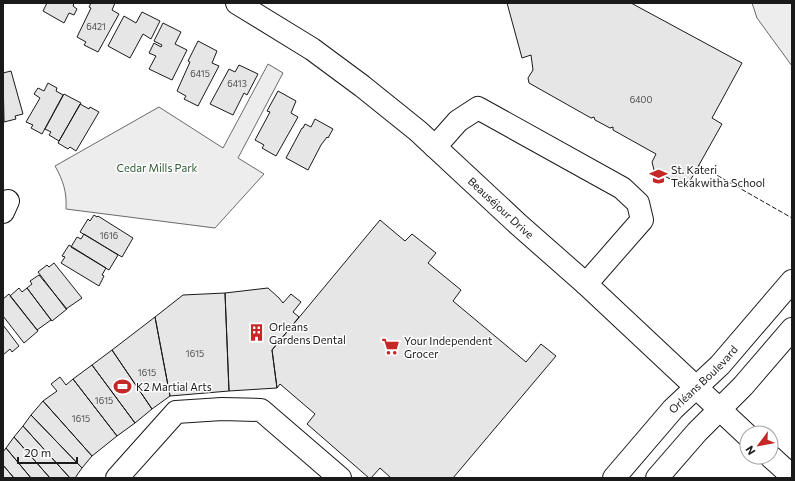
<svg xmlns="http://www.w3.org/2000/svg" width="795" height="481" viewBox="0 0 795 481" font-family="Commissioner,sans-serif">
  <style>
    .green { fill: #ededed; stroke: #6a6a6a }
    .building { fill: #e6e6e6; stroke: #1a1a1a }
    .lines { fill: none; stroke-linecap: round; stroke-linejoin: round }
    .minor-casing { stroke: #1a1a1a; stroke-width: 24 }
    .major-casing { stroke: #1a1a1a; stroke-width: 24 }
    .minor { stroke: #fff; stroke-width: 22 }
    .major { stroke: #fff; stroke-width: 22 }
    .fence { stroke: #1a1a1a; stroke-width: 1; stroke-dasharray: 5 2; stroke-linecap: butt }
    .labels { text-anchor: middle; stroke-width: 3; stroke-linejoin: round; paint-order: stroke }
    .number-label { font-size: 9px; fill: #4d4d4d }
    .park-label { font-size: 11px; fill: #2b5a34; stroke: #fff }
    .poi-label { font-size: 11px; fill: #1a1a1a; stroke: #fff; text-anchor: start }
    .street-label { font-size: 11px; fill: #1a1a1a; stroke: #fff }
  </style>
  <rect width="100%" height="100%" fill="#fff"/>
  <path class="green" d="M752,3H792V66L757,18Z
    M268,64L283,73L238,158L264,174L215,228L66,209C67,192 63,180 55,166L159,107L223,148Z"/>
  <path class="building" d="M47,3H74L73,6L77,9L74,15L69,13L64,23L43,11Z
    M91,3H115L112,10L119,14L98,52L84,45L86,42L77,37L91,8L89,7Z
    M507,3H631L742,63L712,118L722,124L686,188L654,170L652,162L656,154L613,130V127L610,128L595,120L594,117L591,118L529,83L528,78L533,70L531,55L522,58Z
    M142,12L160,21L151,39L143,34L130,58L108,46L124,16L136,23Z
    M163,23L181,32L175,44L187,50L172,80L149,69L156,56L149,53L154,43L161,47L162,45L154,41Z
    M198,41L217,51L212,63L219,66L198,106L184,99L186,96L177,91L190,62L188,61Z
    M239,65L258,74L247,95L244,93L233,115L210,104L229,69L235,72Z
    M11,71L23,114L15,116L16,119L4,122L3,73Z
    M48,83L57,88L56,91L63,95L42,134L31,128L33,125L26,122L40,98L34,94L38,88L44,91Z
    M278,91L296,101L291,113L298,117L276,156L262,148L264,145L255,140L270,112L267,111Z
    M64,94L81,103L59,141L49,135L51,132L45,129Z
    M80,104L89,109L90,107L99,112L76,151L70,147L68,149L58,143Z
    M315,119L333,129L328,138L327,137L321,145L308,170L286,158L302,128H303L305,124L311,127Z
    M94,215L97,217L98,216L133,238L122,257L80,232L88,219L90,221Z
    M380,220L405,241L412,234L436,253L428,263L461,290L453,301L526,362L541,344L556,356L453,478H391L380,468L371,478H369L307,424L315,414L280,384L277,388L272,350Z
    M84,234L118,255L109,270L71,247L77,237L81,239Z
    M69,245L106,268L102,275L104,276L99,286L61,263L65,257L62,256Z
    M54,263L82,298L66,309L38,272L47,265L49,267Z
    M39,275L67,309L52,321L27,288L32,284L30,281Z
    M19,288L22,292L27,288L51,320L37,330L10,296Z
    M268,288L279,298L283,303L291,294L301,302L293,312L299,317L272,350L277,388L229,391L225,293Z
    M225,293L229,391L170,396L155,317L183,295Z
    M9,294L38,331L24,343L3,316V299Z
    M155,317L170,396L152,409L112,350Z
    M3,325L19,346L12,352L10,349L3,355Z
    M112,350L152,409L135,423L92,365Z
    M92,365L135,423L117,436L73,379Z
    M60,377L66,385L73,379L117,436L92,456L43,401L57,391L51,384Z
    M43,401L92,456L82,468L31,415Z
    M31,415L82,468L75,478H70L23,426Z
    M23,426L70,478H50L14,437Z
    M14,437L50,478H31L6,448Z
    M6,448L31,478H14L3,465V452Z
    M3,465L14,478H3Z"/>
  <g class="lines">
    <defs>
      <g id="minor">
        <path id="s1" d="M237,3L312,49L362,86L418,131L519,225L586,284L747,435"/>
        <path d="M435,147L458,121L478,108L622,188L638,203L642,220L586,284"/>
        <path d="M3,212L8,201"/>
        <path d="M771,457L792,476"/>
        <path d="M117,478L176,412L222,409L261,410L340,478"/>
      </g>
      <g id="major">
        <path id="s2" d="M614,478L673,409L720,365L792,281"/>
        <path d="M657,478L697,432L743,386L792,329"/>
      </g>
    </defs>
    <use href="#minor" class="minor-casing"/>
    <use href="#major" class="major-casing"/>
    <use href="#minor" class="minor"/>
    <use href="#major" class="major"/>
    <path class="fence" d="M699,165L792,218"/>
  </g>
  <defs>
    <symbol id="school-bare" viewBox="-9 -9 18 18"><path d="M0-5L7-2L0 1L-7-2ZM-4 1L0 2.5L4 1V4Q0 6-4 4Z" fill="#c62828" stroke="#fff" stroke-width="2.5" paint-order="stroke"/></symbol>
    <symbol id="building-bare" viewBox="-9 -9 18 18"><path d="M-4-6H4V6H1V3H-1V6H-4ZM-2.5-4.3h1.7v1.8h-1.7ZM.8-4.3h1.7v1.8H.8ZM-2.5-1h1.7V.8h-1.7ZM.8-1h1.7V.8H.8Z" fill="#c62828" stroke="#fff" stroke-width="2.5" paint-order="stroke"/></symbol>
    <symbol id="supermarket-bare" viewBox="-9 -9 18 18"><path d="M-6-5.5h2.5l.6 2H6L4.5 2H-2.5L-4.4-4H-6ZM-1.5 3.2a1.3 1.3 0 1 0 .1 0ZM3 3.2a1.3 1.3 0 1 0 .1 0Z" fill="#c62828" stroke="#fff" stroke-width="2.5" paint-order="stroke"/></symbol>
    <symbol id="stadium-bare" viewBox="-9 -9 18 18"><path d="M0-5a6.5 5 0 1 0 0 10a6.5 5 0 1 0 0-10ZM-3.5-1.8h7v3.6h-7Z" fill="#c62828" stroke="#fff" stroke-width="2.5" paint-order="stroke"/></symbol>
  </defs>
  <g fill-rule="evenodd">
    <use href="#school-bare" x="646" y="164" width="25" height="25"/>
    <use href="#building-bare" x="244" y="320" width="25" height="25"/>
    <use href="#supermarket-bare" x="378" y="334" width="25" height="25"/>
    <use href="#stadium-bare" x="110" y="374" width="25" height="25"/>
  </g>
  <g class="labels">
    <g class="number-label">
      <text x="96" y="30">6421</text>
      <text x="200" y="77">6415</text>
      <text x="237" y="87">6413</text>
      <text x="641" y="103">6400</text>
      <text x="109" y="239">1616</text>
      <text x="195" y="357">1615</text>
      <text x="147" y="376">1615</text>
      <text x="104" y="404">1615</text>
      <text x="81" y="422">1615</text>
    </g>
    <g class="park-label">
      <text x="157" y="172">Cedar Mills Park</text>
    </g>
    <g class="poi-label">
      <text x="671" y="174">St. Kateri<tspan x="671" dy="13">Tekakwitha School</tspan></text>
      <text x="269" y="331">Orleans<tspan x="269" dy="13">Gardens Dental</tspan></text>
      <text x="404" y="345">Your Independent<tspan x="404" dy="13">Grocer</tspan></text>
      <text x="136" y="391">K2 Martial Arts</text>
    </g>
    <g class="street-label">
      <text dy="4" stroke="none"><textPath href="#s1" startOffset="335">Beauséjour Drive</textPath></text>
      <text dy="4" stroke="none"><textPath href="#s2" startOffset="133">Orléans Boulevard</textPath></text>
    </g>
  </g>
  <rect width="795" height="481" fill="none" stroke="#1a1a1a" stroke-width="8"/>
  <g transform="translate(759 445) rotate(238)"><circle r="19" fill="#ffffff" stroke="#a3a3a3"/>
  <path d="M0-3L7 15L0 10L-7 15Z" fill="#c62828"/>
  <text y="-6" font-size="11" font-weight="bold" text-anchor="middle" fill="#1a1a1a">N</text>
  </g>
  <path d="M18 457v6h59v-6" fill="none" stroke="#1a1a1a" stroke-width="2"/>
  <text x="24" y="457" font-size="12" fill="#1a1a1a" stroke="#ffffff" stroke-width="3" paint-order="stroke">20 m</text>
</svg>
